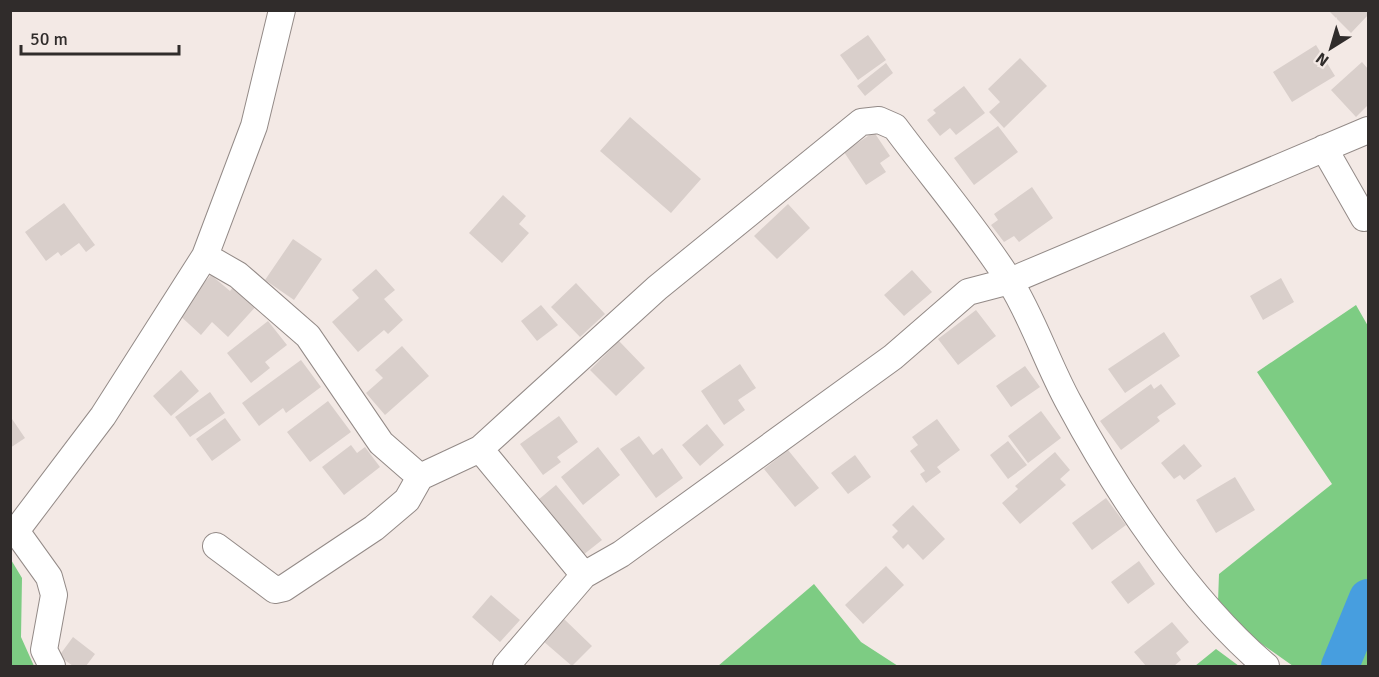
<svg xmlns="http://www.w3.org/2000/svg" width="1379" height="677" viewBox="0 0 1379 677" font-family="Signika,sans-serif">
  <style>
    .forest { fill: #7dcc83 }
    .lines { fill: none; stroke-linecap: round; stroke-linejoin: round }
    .river { stroke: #479edf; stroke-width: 38 }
    .building { fill: #d9cfcb }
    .minor-casing { stroke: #938a87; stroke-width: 28 }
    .minor { stroke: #fff; stroke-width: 26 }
  </style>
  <rect width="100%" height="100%" fill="#f3e9e5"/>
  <path class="forest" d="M1356,305L1368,326V666H1293L1249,635L1218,602L1219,574L1332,484L1257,372Z
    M10,558L22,578L21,637L34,666H11Z
    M814,584L861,642L898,666H718Z
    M1216,649L1239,666H1195Z"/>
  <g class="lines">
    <path class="river" d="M1340,666L1368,598"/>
  </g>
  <path class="building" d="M1328,10H1368V15L1351,33Z
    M868,35L886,60L858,80L840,55Z
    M1316,45L1335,76L1292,102L1273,72Z
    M1020,58L1047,86L1004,128L989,112L1000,102L988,89Z
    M1362,62L1368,69V105L1356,117L1331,90Z
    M886,63L893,73L865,96L857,86Z
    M964,86L985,113L956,135L950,128L940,136L927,120L936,113L933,110Z
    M630,117L701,179L671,213L600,151Z
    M998,126L1018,152L974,185L954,158Z
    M874,132L890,156L880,163L886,172L866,185L844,152Z
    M1032,187L1053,218L1019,242L1014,236L1004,242L991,225L998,220L994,214Z
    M503,195L526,216L519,224L529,233L502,263L469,233Z
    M64,203L95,245L86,252L79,243L61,256L58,252L46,261L25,232Z
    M788,204L810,228L777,259L754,236Z
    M293,239L322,259L294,300L265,280Z
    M376,269L395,290L384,299L403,320L388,334L384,330L358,352L332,322L359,298L352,290Z
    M912,270L932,292L904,316L884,295Z
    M211,275L230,291L236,284L258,304L228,337L212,322L201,335L177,313Z
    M1281,278L1294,302L1263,320L1250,296Z
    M576,283L605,314L580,337L551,307Z
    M541,305L558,325L537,341L521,321Z
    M976,310L996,336L958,365L938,339Z
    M268,321L287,345L265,362L270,368L251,383L227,353Z
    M1164,332L1180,356L1125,393L1108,369Z
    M619,341L645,368L616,396L590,370Z
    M402,346L429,376L385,415L366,393L383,378L375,370Z
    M301,360L321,387L286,413L283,408L259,426L242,403Z
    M740,364L756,388L738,400L745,410L724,425L701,391Z
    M1025,366L1040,387L1011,407L996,386Z
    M181,370L199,391L171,416L153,396Z
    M1151,384L1154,389L1161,384L1176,404L1157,417L1160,421L1121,450L1100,421Z
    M210,392L225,413L190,437L175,417Z
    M328,401L351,432L310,462L287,432Z
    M1041,411L1061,438L1028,463L1008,436Z
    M10,416L25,438L10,448Z
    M559,416L578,442L557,457L561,462L543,475L520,444Z
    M225,418L241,440L212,461L196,439Z
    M937,419L960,450L937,467L941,472L926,483L920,474L925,471L910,451L918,445L912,437Z
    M707,424L724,445L700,466L682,445Z
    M639,436L653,455L662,448L683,478L656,498L620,449Z
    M1008,441L1027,465L1008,479L990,455Z
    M1184,444L1202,466L1184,480L1180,475L1174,479L1161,463Z
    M351,445L357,453L365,447L380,467L344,495L322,467Z
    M598,447L620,475L583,505L561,477Z
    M788,450L819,488L795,507L764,469Z
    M1055,452L1070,470L1060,479L1066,485L1020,524L1002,503L1018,489L1015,486Z
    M855,455L871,477L848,494L831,473Z
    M1235,477L1255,510L1216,533L1196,500Z
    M556,485L602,540L583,555L538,500Z
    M1106,498L1126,525L1092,550L1072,523Z
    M913,505L945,539L923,560L908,544L903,549L892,537L898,531L892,525Z
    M1139,561L1155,584L1128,604L1111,582Z
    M886,566L904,585L863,624L845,605Z
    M491,595L520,620L500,642L472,617Z
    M564,619L592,646L572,666L543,641Z
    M1172,622L1189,642L1176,653L1181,660L1174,666H1146L1134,652Z
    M73,637L95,654L86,666H73L59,656Z"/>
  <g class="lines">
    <defs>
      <path id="minor" d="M1324,148L1364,218
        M205,256L238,275L308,336L381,443L420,477
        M480,449L584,575
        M10,529L16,531L49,577L54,595L44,650L52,666
        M16,531L103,416L205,256L254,126L282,10
        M216,546L275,590L284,588L374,528L407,500L420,477L480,449L657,288L861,122L879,120L895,127C933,178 975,227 1009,280C1033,318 1047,363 1069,403C1116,491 1189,601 1266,666
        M506,666L584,575L621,554L893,357L968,292L1010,281L1368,130"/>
    </defs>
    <use href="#minor" class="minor-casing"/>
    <use href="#minor" class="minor"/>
  </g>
  <rect width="1379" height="677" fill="none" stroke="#302c2b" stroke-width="24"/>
  <g transform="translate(1331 48) rotate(217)" stroke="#f3e9e5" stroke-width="4.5" paint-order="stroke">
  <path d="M0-4.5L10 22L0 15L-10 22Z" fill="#302c2b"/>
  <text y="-9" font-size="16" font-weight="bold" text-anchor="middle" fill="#302c2b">N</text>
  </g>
  <path d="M21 45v9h158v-9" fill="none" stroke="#302c2b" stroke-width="3"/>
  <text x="30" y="45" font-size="18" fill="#302c2b" stroke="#f3e9e5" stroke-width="4.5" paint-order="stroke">50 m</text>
</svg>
